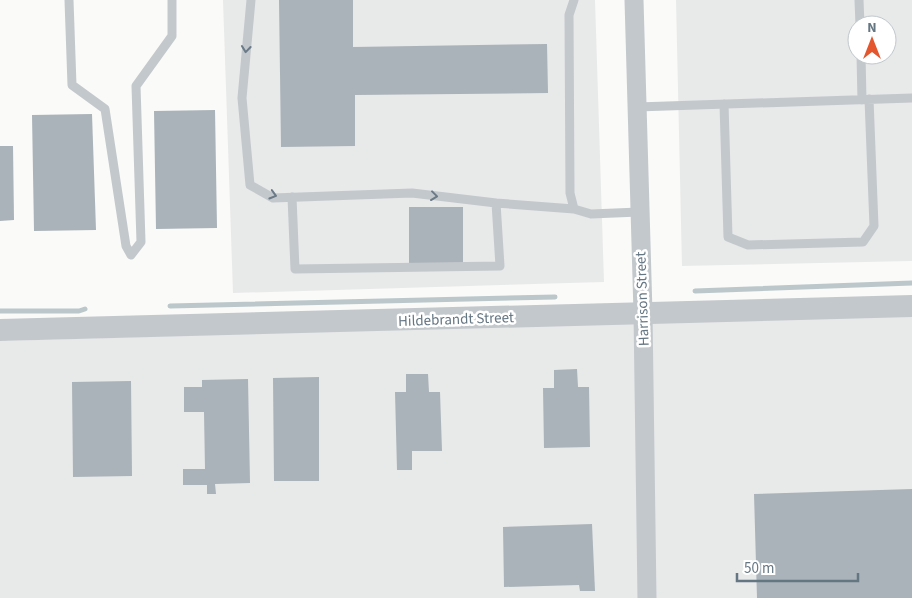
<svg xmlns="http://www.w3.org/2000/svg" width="912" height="598" viewBox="0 0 912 598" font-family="'Source Sans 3',sans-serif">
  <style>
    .built { fill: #e8e9e9; fill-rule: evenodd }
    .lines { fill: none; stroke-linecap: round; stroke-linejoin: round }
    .stream { stroke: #bbc7cb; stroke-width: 5 }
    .building { fill: #aab3b9 }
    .service { stroke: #c3c8cc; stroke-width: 9 }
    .minor { stroke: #c3c8cc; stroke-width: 19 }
    .tertiary { stroke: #c3c8cc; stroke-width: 22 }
    .oneway { stroke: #6a7a87 }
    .labels { text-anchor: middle; stroke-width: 5; stroke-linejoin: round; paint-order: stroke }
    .street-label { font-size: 15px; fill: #657683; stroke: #fff }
  </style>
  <rect width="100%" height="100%" fill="#fafaf8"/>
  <path class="built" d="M223,0H595L604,282L233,293Z
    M676,0H912V261L682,266ZM857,25H887V55H857Z
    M912,314V598H0V341Z"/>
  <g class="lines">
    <path class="stream" d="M695,291L912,283
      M170,306L555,297
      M0,311H79L85,309"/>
  </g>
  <path class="building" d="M279,0H353V47L547,44L548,93L355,95V146L281,147Z
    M215,110L217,228L156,229L154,111Z
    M92,114L96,230L34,231L32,115Z
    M0,146H13L14,220L0,221Z
    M409,207H463V265H409Z
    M577,369L578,387H589L590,447L544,448L543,388H554V370Z
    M406,374H428L429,392H440L442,451H412V470H397L395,392H406Z
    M319,377V481H274L273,378Z
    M248,379L250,483L215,484L216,494H207V485H183V469H205L204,412H184V387H202V380Z
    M131,381L132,476L73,477L72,382Z
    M912,489V598H757L754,494Z
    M592,524L595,591H580L579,585L504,587L503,527Z"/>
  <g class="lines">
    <path class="service" d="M69,0L72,85L105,109L126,246L131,255L141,242L136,86L172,36V0
      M251,0L242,98L250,185L273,198L412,193L496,203
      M574,0L569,15L570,193L574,209L591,214L639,212
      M859,0L860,25
      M861,55L862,100
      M724,104L728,237L748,245L863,242L874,226L869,99
      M637,107L912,98
      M292,197L295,269L500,266L496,203L574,209"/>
    <path class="minor" d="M634,0L643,313L647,598"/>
    <path class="tertiary" d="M0,330L912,306"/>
  </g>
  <defs><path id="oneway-chevron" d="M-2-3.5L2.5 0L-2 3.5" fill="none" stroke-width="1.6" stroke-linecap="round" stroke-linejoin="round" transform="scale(1.25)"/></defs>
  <g class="oneway">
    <use href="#oneway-chevron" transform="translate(246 49) rotate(96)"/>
    <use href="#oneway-chevron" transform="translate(273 195) rotate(16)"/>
    <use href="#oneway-chevron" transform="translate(434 196) rotate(7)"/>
  </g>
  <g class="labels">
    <g class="street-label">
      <text transform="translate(642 299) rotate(-92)" y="5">Harrison Street</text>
      <text transform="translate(456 319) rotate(-2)" y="5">Hildebrandt Street</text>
    </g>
  </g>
  <g transform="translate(872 40)"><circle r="24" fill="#ffffff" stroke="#c1c8cd"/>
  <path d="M0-4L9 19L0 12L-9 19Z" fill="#e4572e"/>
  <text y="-8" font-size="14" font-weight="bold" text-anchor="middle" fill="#657683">N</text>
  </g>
  <path d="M737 573v8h121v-8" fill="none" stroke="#657683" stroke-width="2.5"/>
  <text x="744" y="573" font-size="15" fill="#657683" stroke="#ffffff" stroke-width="4" paint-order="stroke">50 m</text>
</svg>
